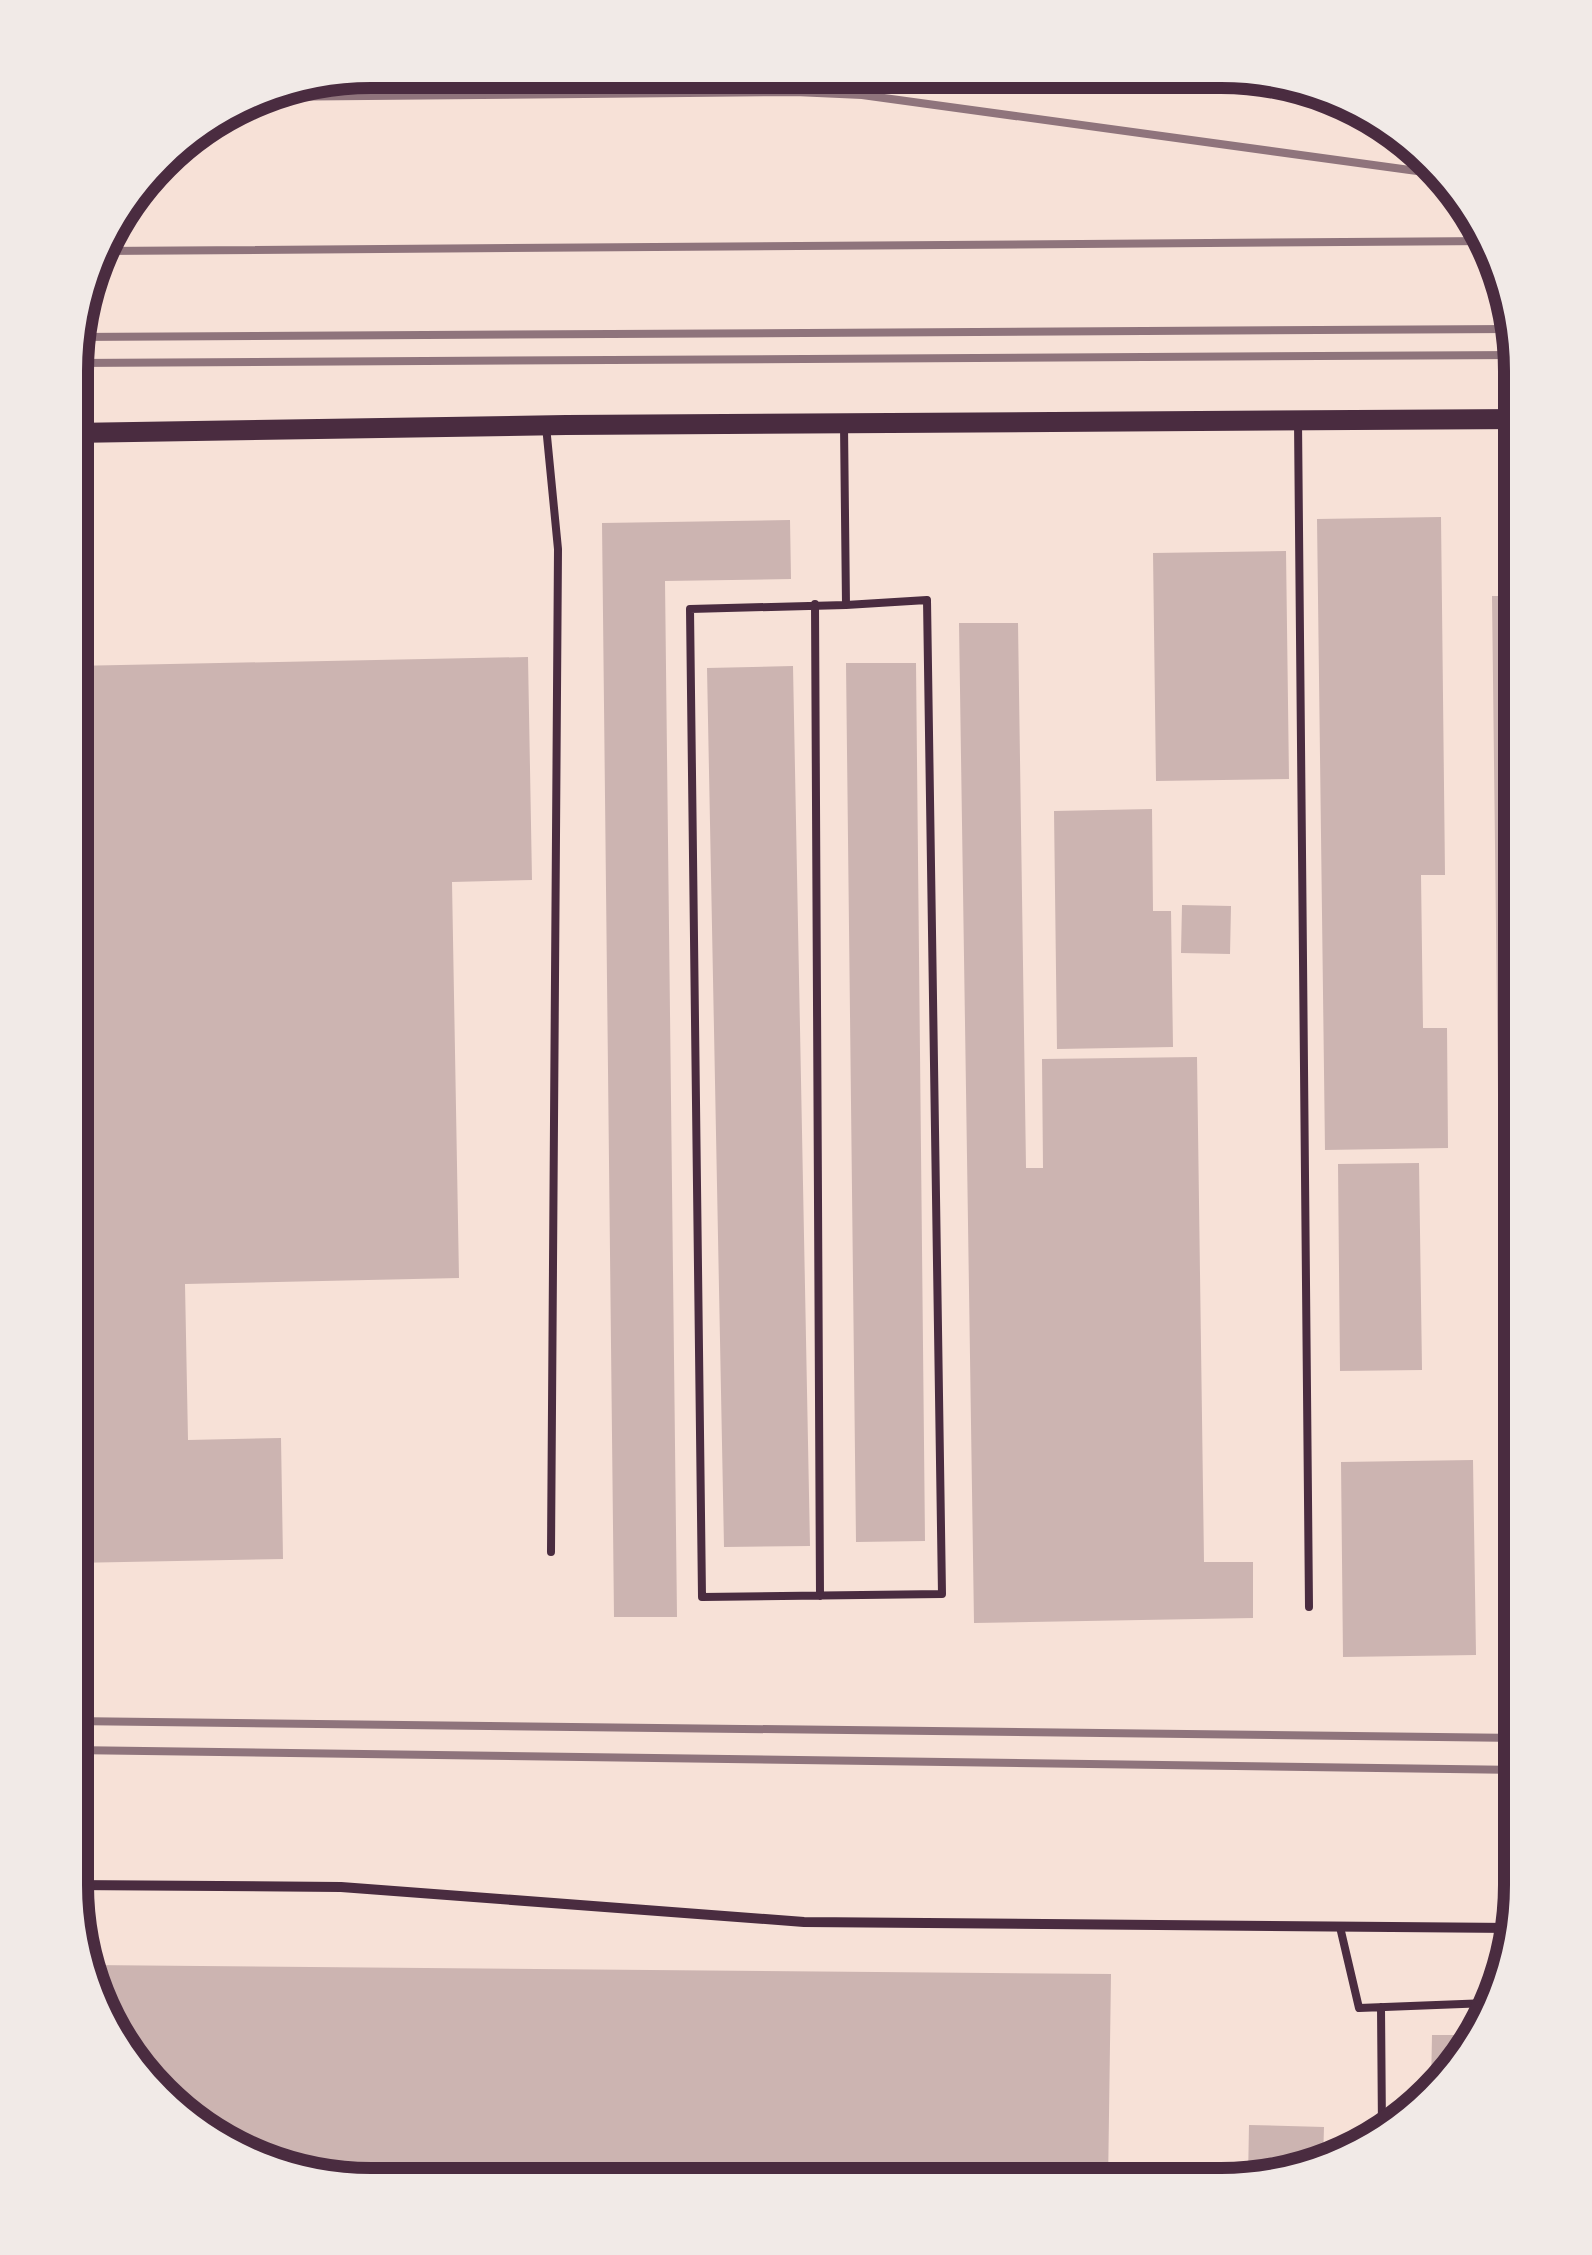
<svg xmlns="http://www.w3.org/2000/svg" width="1592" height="2255" viewBox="0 0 1592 2255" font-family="'Noto Sans',sans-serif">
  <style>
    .building { fill: #ccb4b1 }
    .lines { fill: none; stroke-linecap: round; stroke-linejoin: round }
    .service { stroke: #4a2c40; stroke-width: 8 }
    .minor { stroke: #4a2c40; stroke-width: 10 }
    .secondary { stroke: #4a2c40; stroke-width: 20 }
    .rail { stroke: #8f747c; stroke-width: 8 }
    .rim { fill: none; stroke: #4a2c40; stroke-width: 12 }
  </style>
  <rect width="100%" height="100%" fill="#f7e1d7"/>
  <path class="building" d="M371,70L727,71V74L334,78Z
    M1441,517L1445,875H1421L1423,1028H1447L1448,1148L1325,1150L1317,519Z
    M790,520L791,579L665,581L677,1617H614L602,523Z
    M1286,551L1289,779L1156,781L1153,553Z
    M1492,596H1522V1178H1499Z
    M959,623H1018L1026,1168H1043L1042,1059L1197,1057L1204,1562H1253V1618L974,1623Z
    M528,657L532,880L452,882L459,1278L185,1284L188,1440L281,1438L283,1559L71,1563L72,666Z
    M846,663H916L925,1541L856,1542Z
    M793,666L810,1546L724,1547L707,668Z
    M1152,809L1153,911H1171L1173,1047L1057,1049L1054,811Z
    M1182,905L1231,906L1230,954L1181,953Z
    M1419,1163L1422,1370L1340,1371L1338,1164Z
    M1473,1460L1476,1655L1343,1657L1341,1462Z
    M89,1965L1111,1974L1108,2185L332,2182L203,2134L101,2017Z
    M1432,2035H1477L1471,2052L1431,2087Z
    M1249,2125L1324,2127L1323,2161L1248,2179Z"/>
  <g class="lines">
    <path class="service" d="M1298,421L1309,1607
      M844,425L846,605L927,600L942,1594L702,1597L690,609L846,605
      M546,426L558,549L551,1552
      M815,604L820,1596
      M1340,1927L1359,2008L1488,2003
      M1381,2007L1382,2130"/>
    <path class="minor" d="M70,1885L341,1887L804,1922L1513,1928"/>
    <path class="secondary" d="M72,433L566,425L1522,419"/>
    <path class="rail" d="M254,97L795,92L862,95L1439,174
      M100,251L1492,241
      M73,337L1512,329
      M73,363L1518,355
      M70,1721L1521,1738
      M70,1750L1521,1770"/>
  </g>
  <path d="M0 0H1592V2255H0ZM371 88H1221A283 283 0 0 1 1504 371V1885A283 283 0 0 1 1221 2168H371A283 283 0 0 1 88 1885V371A283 283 0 0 1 371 88Z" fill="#f1eae7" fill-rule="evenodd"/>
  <path class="rim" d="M371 88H1221A283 283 0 0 1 1504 371V1885A283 283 0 0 1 1221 2168H371A283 283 0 0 1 88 1885V371A283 283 0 0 1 371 88Z"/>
</svg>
